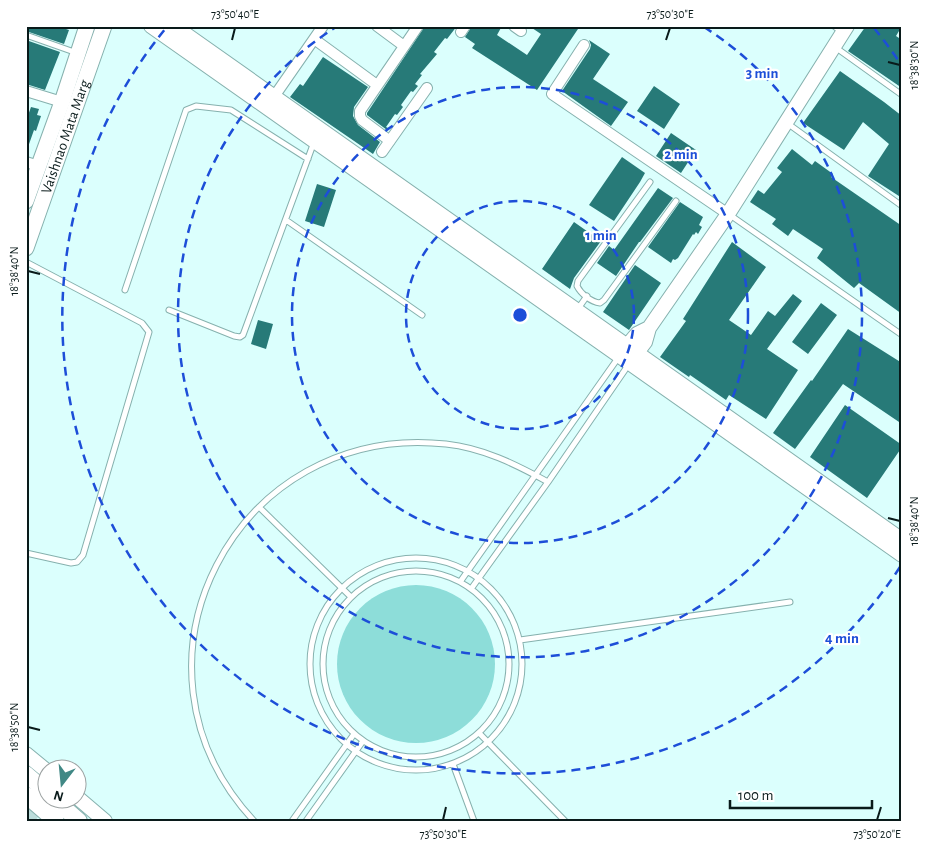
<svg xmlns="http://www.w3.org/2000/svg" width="928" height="847" viewBox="0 0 928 847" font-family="'Alegreya Sans',sans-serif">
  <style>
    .green { fill: #8dddd9 }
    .building { fill: #277a78 }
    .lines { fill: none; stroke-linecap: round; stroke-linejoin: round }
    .tertiary-tunnel { stroke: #bcdddb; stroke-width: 14; stroke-dasharray: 14 7; stroke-linecap: butt }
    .service-casing { stroke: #86b1ae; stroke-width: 7 }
    .minor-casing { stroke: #86b1ae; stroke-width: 12 }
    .tertiary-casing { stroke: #86b1ae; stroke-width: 16 }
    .secondary-casing { stroke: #86b1ae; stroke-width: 17 }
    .primary-casing { stroke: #86b1ae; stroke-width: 18 }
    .service { stroke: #fff; stroke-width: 5 }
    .minor { stroke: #fff; stroke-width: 10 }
    .tertiary { stroke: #fff; stroke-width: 14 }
    .secondary { stroke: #fff; stroke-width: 15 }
    .primary { stroke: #fff; stroke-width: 16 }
    .ticks { fill: none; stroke: #091a1a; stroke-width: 2 }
    .ring { fill: none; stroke: #1d4ed8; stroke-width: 2.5; stroke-dasharray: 9 6 }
    .labels { text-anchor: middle; stroke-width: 4.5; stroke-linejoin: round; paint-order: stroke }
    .street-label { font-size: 15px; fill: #091a1a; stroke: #fff }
    .centre { fill: #1d4ed8; stroke: #fff; stroke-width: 2.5 }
    .ring-label { font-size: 15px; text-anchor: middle; font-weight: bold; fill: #1d4ed8; stroke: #fff; stroke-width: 4.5; stroke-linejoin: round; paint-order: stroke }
    .neatline { fill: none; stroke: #091a1a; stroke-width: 2 }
    .ticks-label { font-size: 12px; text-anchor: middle; fill: #091a1a }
  </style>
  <rect width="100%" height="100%" fill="#dbfffd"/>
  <path class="green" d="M337 664a79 79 0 1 1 158 0a79 79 0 1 1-158 0Z"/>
  <path class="building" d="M26,26H57L69,30L64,44L26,31Z
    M425,26H457L447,39L445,38L434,52L437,54L420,74L422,75L415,84L418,86L413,92L411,91L401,105L403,107L397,115L395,114L386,127L388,128L387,130L367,115V113Z
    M472,26H502L497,35L527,55L541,34L529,26H580L537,90L472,48L475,44L465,37Z
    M866,26H902L896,36L902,40V88L848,51Z
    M26,40L60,52L45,90L26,84Z
    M589,40L610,54L593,79L628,102L611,126L562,91L590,49L591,45Z
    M323,57L368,87L354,107L353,116L358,125L380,142L373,154L290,97L300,84L303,86Z
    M840,71L884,102L902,116V198L868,176L889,144L863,122L844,150L803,123Z
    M654,86L680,104L664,129L637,111Z
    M31,107L39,109L37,115L41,116L36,131L34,130L28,147H26V121Z
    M671,133L696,150L681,173L656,156Z
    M792,149L812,165L815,161L833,174L831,177L902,226V314L859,283L854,288L817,258L823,249L793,229L788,236L772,224L776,219L750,202L758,190L764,194L782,172L777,168Z
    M622,157L645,173L640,182L614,221L589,205Z
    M317,184L336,190L324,227L305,221Z
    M658,188L673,198L640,242H639L616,276L597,263L609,246L614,250Z
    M680,202L703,217L699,225L702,227L698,234L696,232L694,235L693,234L678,258L675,260L673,259L671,263L648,247Z
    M574,222L601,241L574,278L570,289L542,269Z
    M732,242L766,267L729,320L751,335L768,311L775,316L793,294L802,301L767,349L798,370L766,419L729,395L726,400L690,375L689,377L660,357L686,321L683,319Z
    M635,265L661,283L629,330L603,312Z
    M821,303L837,315L808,354L792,342Z
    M258,320L273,324L266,349L251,344Z
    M848,329L902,363V424L843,384L795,449L773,433L811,380L812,381Z
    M845,405L902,445V447L867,498L810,457Z"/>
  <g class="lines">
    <path class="tertiary-tunnel" d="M26,814L35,821"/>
    <defs>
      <path id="service" d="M834,26L843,33
        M26,35L77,53
        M835,47L902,95
        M787,123L902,206
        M650,182L578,281L577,286C581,294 591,302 600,303L604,300L676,201
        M730,215L902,335
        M286,220L422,315
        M26,262L142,323L149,332L83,555L77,562L71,563L26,553
        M125,290L186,110L196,106L231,110L308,159
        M169,310L234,336L240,337L243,335L314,142
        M577,310L587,296
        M259,507L351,597
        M310 664a106 106 0 1 1 212 0a106 106 0 1 1-212 0Z
        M323 664a93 93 0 1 1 186 0a93 93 0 1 1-186 0Z
        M460,582L618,358
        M471,589L548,482L629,364
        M520,640L790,602
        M479,733L565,821
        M453,764L474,821
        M254,821C109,665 235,421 446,444C483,448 515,464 548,482
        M292,821L354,734
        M306,821L363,741"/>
      <path id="minor" d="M377,26L404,46
        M514,26L521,31
        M461,32L465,26
        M314,39L377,85
        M584,45L552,94L728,214
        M26,91L62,102
        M271,101L323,26
        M390,141L362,120L360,116V111L418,26
        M382,152L427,88
        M26,162L39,166"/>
      <path id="tertiary" d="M151,26L902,555
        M174,26L902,540
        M622,352L637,334L649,328
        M632,359L645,342L649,328L728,214L847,26
        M26,754L48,772
        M78,798L105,821"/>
      <g id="secondary">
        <path d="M26,201L62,102L87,26"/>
        <path id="s1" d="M26,248L104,26"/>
      </g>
      <path id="primary" d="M26,774L48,793
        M26,795L56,821
        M55,800L79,821"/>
    </defs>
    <use href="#service" class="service-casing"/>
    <use href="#minor" class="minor-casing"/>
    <use href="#tertiary" class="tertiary-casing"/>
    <use href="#secondary" class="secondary-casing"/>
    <use href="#primary" class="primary-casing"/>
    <use href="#service" class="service"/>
    <use href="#minor" class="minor"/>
    <use href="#tertiary" class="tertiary"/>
    <use href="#secondary" class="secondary"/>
    <use href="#primary" class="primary"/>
  </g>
  <path class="ticks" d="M232,40L235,28M666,40L670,28M888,62L900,65M28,271L40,274M888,518L900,521M28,727L40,730M443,820L446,807M877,820L881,807"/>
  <g class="ring">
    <circle cx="520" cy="315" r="114"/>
    <circle cx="520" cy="315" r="228"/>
    <path d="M704 27A342 342 0 1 1 336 27"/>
    <path d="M900 567A456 456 0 1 1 166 28M874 28A456 456 0 0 1 900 63"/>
  </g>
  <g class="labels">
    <g class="street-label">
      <text dy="5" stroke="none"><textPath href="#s1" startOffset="118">Vaishnao Mata Marg</textPath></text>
    </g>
  </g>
  <circle cx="520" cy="315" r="8" class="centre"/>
  <g class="ring-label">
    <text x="762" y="78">3 min</text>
    <text x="681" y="159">2 min</text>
    <text x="601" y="240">1 min</text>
    <text x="842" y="643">4 min</text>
  </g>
  <rect width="928" height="847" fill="none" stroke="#ffffff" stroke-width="55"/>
  <g transform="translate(62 784) rotate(196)"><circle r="24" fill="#ffffff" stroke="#9da3a3"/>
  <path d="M0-4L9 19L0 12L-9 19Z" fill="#408885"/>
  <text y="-8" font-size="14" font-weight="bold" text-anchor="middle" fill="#091a1a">N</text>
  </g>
  <path d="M730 800v8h142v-8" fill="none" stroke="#091a1a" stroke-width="2.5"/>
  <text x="738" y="800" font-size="15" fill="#091a1a" stroke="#ffffff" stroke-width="4" paint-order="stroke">100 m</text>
  <rect x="28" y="28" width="872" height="792" class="neatline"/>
  <g class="ticks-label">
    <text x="235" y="18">73°50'40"E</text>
    <text x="670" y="18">73°50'30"E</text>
    <text transform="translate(914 65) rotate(-90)" y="4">18°38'30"N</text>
    <text transform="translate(14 271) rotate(-90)" y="4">18°38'40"N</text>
    <text transform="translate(914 521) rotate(-90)" y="4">18°38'40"N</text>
    <text transform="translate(14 727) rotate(-90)" y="4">18°38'50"N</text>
    <text x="443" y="838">73°50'30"E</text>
    <text x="877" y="838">73°50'20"E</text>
  </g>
</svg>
